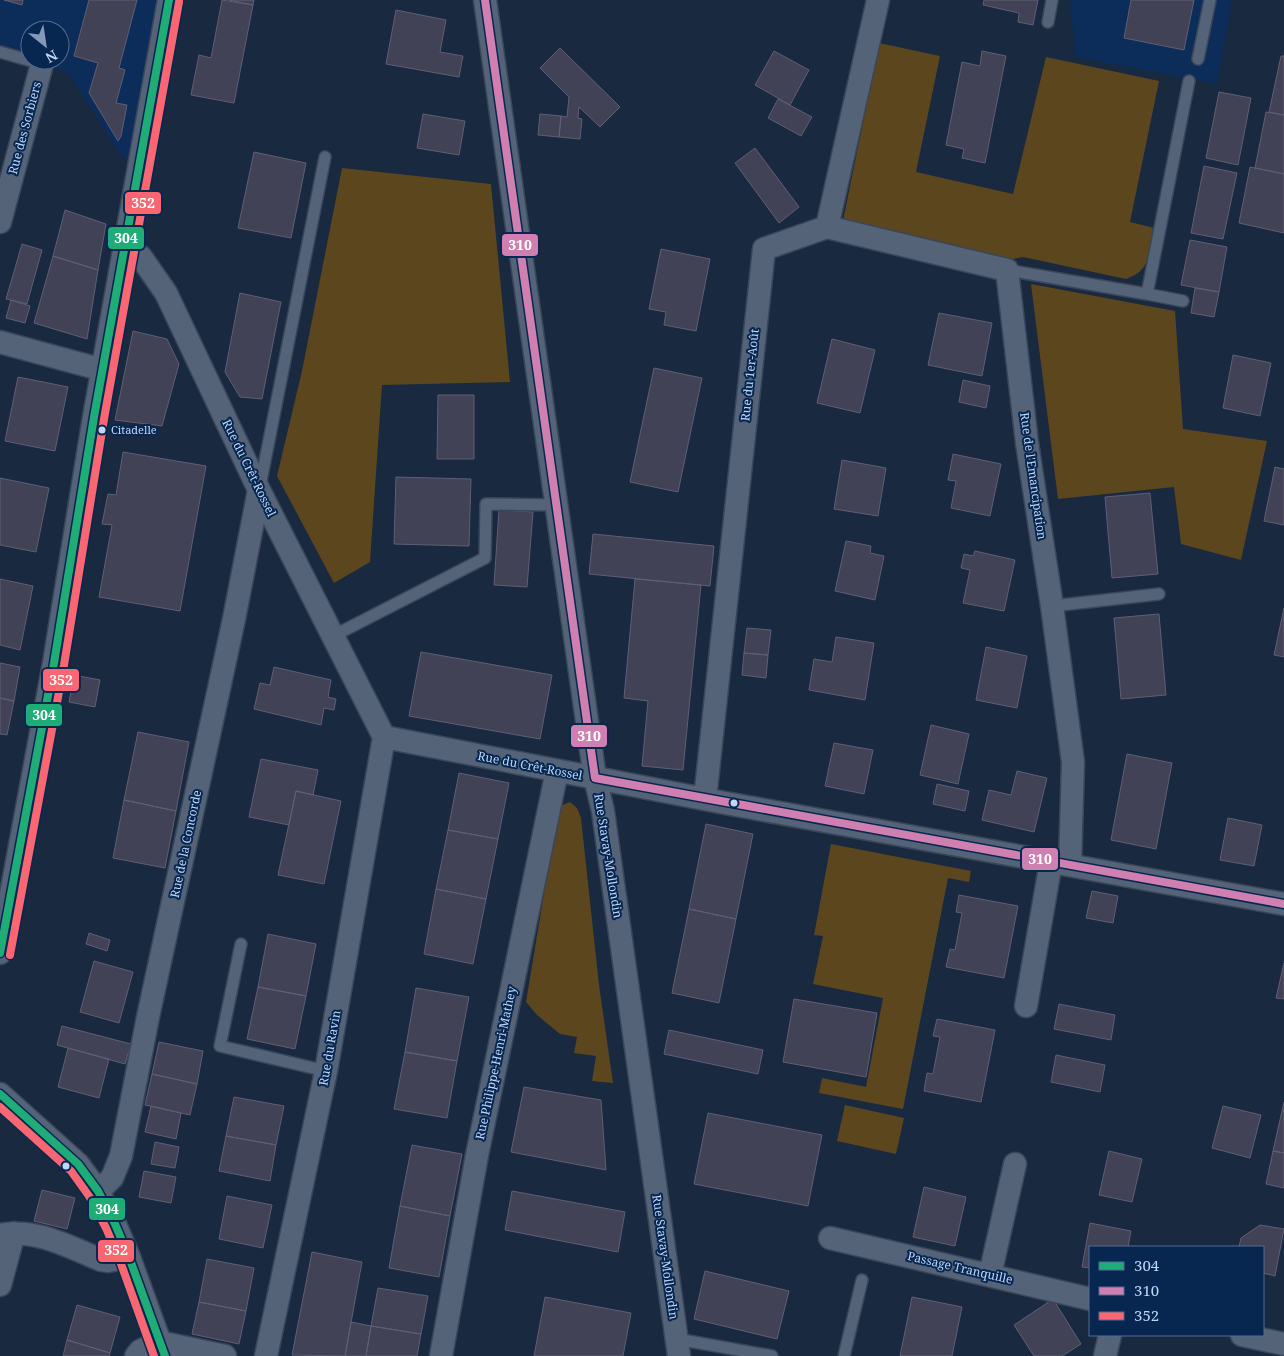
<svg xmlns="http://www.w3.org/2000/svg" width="1284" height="1356" viewBox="0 0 1284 1356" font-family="'Noto Serif',serif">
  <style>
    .built { fill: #0c2d59; fill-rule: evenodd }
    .green { fill: #5c461e }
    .building { fill: #424257; stroke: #605e74 }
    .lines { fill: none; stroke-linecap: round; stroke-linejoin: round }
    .lane-casing { stroke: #39465a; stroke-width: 14 }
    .street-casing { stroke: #39465a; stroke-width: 25 }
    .lane { stroke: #546378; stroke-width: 11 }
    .street { stroke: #546378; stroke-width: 22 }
    .bus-1-casing { stroke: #072751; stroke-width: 11 }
    .bus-2-casing { stroke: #072751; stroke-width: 11 }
    .bus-3-casing { stroke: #072751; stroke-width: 11 }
    .bus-1 { stroke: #20ac77; stroke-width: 8 }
    .bus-2 { stroke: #d080b0; stroke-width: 8 }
    .bus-3 { stroke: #fa6671; stroke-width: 8 }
    .bus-dot { fill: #bed6f8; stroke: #072751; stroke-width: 2 }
    .labels { text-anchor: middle; stroke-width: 4; stroke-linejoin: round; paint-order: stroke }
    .bus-label { font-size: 11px; fill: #bed6f8; stroke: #072751; text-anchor: start }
    .street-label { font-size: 12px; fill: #bed6f8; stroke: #072751 }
    .line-badge { stroke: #072751; stroke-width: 2 }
    .badge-label { font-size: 14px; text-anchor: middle; font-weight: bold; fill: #fff }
  </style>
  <rect width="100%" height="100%" fill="#182940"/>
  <path class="built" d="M0,0H169L140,164L121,156L69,74L42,64L0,52ZM30,30H60V60H30Z
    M1070,0H1232L1217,84L1076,57Z"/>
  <path class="green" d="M879,43L940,56L916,172L1013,194L1046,57L1159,81L1130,222L1154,228C1149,252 1152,270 1126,279L1023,257L1003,261L843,221Z
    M342,168L491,184L510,382L382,385L370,562L334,583L277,476L302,371Z
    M1031,284L1175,311L1183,429L1267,441L1241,560L1181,544L1174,487L1058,499Z
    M570,802L577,808L581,818L599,985L613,1083L592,1081L596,1056L574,1053L577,1037L560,1034L537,1015L526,1002L557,815L560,806Z
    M831,844L971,871L969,882L948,878L903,1109L819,1093L822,1078L866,1087L883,998L813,984L823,936L814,935Z
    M845,1105L904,1118L896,1154L837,1141Z"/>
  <path class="building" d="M4,0H23L22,5Z
    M89,0H137L119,68L125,70L116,103L127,105L121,136L118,141L89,93L98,63L74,56Z
    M222,0L253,5L234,103L191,95L199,55L211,58Z
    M229,0H254L253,5Z
    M984,0H1038L1033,25L1018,22L1019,13L983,5Z
    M1131,0H1194L1184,50L1124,38Z
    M396,10L446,20L440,52L463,56L459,77L386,64Z
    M560,48L620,107L600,127L579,107L578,118L582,119L580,139L559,137L561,116L567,117L569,97L540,68Z
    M774,51L809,70L790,105L755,85Z
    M982,51L1006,56L985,163L962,158L964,149L946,145L962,62L980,66Z
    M1281,56H1284V115L1269,112Z
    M1219,92L1251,98L1238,165L1206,158Z
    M778,99L812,117L801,136L768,118Z
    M1266,112L1284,115V174L1255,168Z
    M423,114L465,121L459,155L417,148Z
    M540,114L561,116L559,137L538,135Z
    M755,148L799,207L779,223L735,163Z
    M254,152L306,163L291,238L238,228Z
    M1204,166L1237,173L1223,239L1191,233Z
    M1250,167L1284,174V233L1239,223Z
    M65,210L106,224L98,270L53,256Z
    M1190,240L1227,247L1219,292L1181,285Z
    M22,244L42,250L27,304L6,299Z
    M661,249L710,259L696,331L664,325L666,312L649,309Z
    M53,256L98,270L87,339L34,323Z
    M1195,288L1219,292L1214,317L1191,313Z
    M240,293L281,302L262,399L240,397L225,372Z
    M11,300L30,306L25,323L6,318Z
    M939,313L992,323L982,376L928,365Z
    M133,331L167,339L179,364L162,426L115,420Z
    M832,339L875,350L860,413L817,403Z
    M1233,355L1271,363L1260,416L1223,408Z
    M654,368L702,378L678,492L630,482Z
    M18,377L68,387L55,451L5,441Z
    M963,380L990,386L986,408L959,402Z
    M438,395H474V459H437Z
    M123,452L206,466L180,611L99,597L112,525L102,524L108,494L116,495Z
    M953,454L1001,464L990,516L951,508L956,481L948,480Z
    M842,460L886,468L878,516L834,509Z
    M1275,467L1284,469V525L1264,521Z
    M396,477L471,479L469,546L394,544Z
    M0,478L49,488L36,552L0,545Z
    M1150,493L1158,574L1112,578L1105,497Z
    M499,510L533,512L527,587L494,585Z
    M593,534L714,546L710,586L589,574Z
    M846,541L871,546L870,553L884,556L875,600L835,591Z
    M975,551L1015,560L1004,611L963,603L970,570L961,568L964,554L973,556Z
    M0,579L33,586L20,650L0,645Z
    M635,579L701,585L683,770L642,766L648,701L624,698Z
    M1284,608V657L1274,655Z
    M1159,614L1166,695L1121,699L1114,618Z
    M747,628L771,630L768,655L744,653Z
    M836,637L874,643L865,700L809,690L814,659L832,662Z
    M986,647L1027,656L1017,708L976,700Z
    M421,652L552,675L540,739L409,716Z
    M744,653L768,655L766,678L742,675Z
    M0,663L20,667L14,701L0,698Z
    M274,667L331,680L328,697L336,699L334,710L324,708L321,725L254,709L260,683L270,685Z
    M74,675L100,680L95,707L69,702Z
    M0,698L14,701L7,735L0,734Z
    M931,725L969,734L958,784L920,775Z
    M138,732L189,742L176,811L124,800Z
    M834,743L873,750L864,794L825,786Z
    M1127,754L1172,763L1156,849L1111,840Z
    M261,759L318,770L313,795L296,791L289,825L249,817Z
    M1017,771L1047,778L1034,832L982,820L989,790L1011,795Z
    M459,773L509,783L498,839L448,830Z
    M937,784L969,791L965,811L933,804Z
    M296,791L341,801L324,884L278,875Z
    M124,800L176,811L165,868L113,858Z
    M1228,818L1262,825L1254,866L1220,860Z
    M706,824L753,834L736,919L689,909Z
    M448,830L498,839L486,899L436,889Z
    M436,889L486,899L473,964L424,954Z
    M1092,891L1118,896L1113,923L1086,918Z
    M959,895L1018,906L1004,978L946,967L950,949L955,950L962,913L956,912Z
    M689,909L736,919L719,1003L672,993Z
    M89,933L110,940L107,951L86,944Z
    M268,934L316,944L306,996L258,987Z
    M94,961L133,972L119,1023L80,1012Z
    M1284,963V999L1276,998Z
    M258,987L306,996L295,1049L247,1039Z
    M416,988L469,997L457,1061L405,1052Z
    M794,999L877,1013L866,1077L783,1062Z
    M1059,1004L1115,1015L1111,1040L1054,1029Z
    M937,1019L995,1030L981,1102L924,1091L927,1073L933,1074L940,1037L933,1036Z
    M62,1026L131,1044L125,1064L57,1045Z
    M669,1030L763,1050L758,1074L664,1054Z
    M159,1042L203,1051L197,1084L152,1074Z
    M68,1048L109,1059L99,1098L58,1087Z
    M405,1052L457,1061L447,1118L394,1109Z
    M1056,1055L1105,1065L1100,1092L1051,1082Z
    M152,1074L197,1084L190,1115L145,1105Z
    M524,1087L601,1100L606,1170L511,1152Z
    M234,1097L284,1106L276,1145L226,1136Z
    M1284,1102V1153L1273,1151Z
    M151,1106L181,1113L176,1139L145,1132Z
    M1223,1106L1261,1115L1250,1158L1212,1148Z
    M708,1113L822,1135L808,1206L694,1184Z
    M226,1136L276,1145L270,1181L219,1171Z
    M155,1142L179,1147L175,1168L151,1164Z
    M412,1145L462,1154L450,1216L400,1206Z
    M1109,1151L1142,1159L1132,1202L1099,1195Z
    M1273,1151L1284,1153V1188L1266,1184Z
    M144,1171L176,1177L171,1203L139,1197Z
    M924,1187L966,1197L955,1246L913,1237Z
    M42,1190L75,1198L67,1229L34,1221Z
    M512,1191L625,1212L618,1252L505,1230Z
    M227,1196L272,1205L263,1248L219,1239Z
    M400,1206L450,1216L439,1277L389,1268Z
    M1090,1223L1131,1231L1128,1247H1090V1268L1082,1267Z
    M1260,1225L1284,1229L1275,1276L1263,1273V1247H1239L1241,1238Z
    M312,1252L362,1262L345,1356L292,1355Z
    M207,1259L254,1268L246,1311L199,1302Z
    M705,1271L789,1291L777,1339L694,1319Z
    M378,1288L428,1296L421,1334L371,1326Z
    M545,1297L631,1313L623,1356H534Z
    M912,1297L962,1307L952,1356H900Z
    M1053,1299L1081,1344L1062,1356H1034L1014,1325Z
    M199,1302L246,1311L239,1344L192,1334Z
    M77,1305L120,1317L110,1353L67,1340Z
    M351,1322L371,1326L366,1356H345Z
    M371,1326L421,1334L417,1356H366Z
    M67,1340L110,1353L109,1356H63Z"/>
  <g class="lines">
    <defs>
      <path id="lane" d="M1048,22L1052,0
        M0,52L42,64
        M1198,59L1210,0
        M1007,270L1147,294L1189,81
        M1147,294L1183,301
        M260,486L325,157
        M1052,606L1159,594
        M333,636L485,558L486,504L558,505
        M241,944L220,1046L326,1071
        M677,1339L772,1356
        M844,1356L862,1280"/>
      <path id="street" d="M485,0L595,778L603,811L679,1356
        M0,222L42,64
        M827,227L1007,270L1027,443L1052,606L1073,762L1070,865
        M125,246L141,257L166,293L259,490L384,737L725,803L1284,904
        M0,342L103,370
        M705,799L764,249L827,227L878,0
        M0,953L54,663L94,417L169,0
        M1026,1006L1051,862
        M0,1094L78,1164L98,1191L115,1224L129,1257L165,1356
        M98,1191L112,1178L121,1156L148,1017L234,619L259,490
        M0,1235C36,1228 69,1247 101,1260L108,1261L129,1257
        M830,1238L1090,1299
        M990,1275L1015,1164
        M0,1285L14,1233
        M1242,1335L1284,1344
        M159,1342L225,1356
        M136,1356L140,1351L159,1342
        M266,1356L326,1071L384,737
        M441,1356L477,1155L557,771
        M1105,1356L1110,1335"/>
    </defs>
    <use href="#lane" class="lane-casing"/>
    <use href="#street" class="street-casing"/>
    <use href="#lane" class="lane"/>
    <use href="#street" class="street"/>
    <defs>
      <path id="bus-1" d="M0,953L54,663L94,417L169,0
        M0,1094L78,1164L98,1191L115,1224L129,1257L165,1356"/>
      <path id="bus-2" d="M485,0L595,778L1284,904"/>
      <path id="bus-3" d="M10,955L64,665L104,419L179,2
        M0,1107L71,1171L89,1196L106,1228L120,1261L154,1356"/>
    </defs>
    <use href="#bus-1" class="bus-1-casing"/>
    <use href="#bus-2" class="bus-2-casing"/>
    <use href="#bus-3" class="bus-3-casing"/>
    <use href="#bus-1" class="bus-1"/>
    <use href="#bus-2" class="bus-2"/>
    <use href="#bus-3" class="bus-3"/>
  </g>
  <g class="bus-dot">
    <circle cx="102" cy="430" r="4.5"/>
    <circle cx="734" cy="803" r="4.5"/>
    <circle cx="66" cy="1166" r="4.5"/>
  </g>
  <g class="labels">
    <g class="bus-label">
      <text x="111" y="434">Citadelle</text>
    </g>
    <g class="street-label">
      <text transform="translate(25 128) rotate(-75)" y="4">Rue des Sorbiers</text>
      <text transform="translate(750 375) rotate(-84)" y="4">Rue du 1er-Août</text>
      <text transform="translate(249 468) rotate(64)" y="4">Rue du Crêt-Rossel</text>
      <text transform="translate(1033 476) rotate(82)" y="4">Rue de l'Emancipation</text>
      <text transform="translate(530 766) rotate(11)" y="4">Rue du Crêt-Rossel</text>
      <text transform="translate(186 844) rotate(-78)" y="4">Rue de la Concorde</text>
      <text transform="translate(608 856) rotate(81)" y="4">Rue Stavay-Mollondin</text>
      <text transform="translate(330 1048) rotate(-80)" y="4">Rue du Ravin</text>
      <text transform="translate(496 1063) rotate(-78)" y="4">Rue Philippe-Henri-Mathey</text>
      <text transform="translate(665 1257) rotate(82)" y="4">Rue Stavay-Mollondin</text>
      <text transform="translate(960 1268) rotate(13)" y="4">Passage Tranquille</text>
    </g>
  </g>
  <g class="line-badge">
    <rect x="124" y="191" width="38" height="24" rx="5" fill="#fa6671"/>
    <rect x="107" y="226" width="38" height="24" rx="5" fill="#20ac77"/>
    <rect x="501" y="233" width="38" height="24" rx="5" fill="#d080b0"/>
    <rect x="42" y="668" width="38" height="24" rx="5" fill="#fa6671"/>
    <rect x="25" y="703" width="38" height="24" rx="5" fill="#20ac77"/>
    <rect x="570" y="724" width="38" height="24" rx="5" fill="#d080b0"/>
    <rect x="1021" y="847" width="38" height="24" rx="5" fill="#d080b0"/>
    <rect x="88" y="1197" width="38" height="24" rx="5" fill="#20ac77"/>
    <rect x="97" y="1239" width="38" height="24" rx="5" fill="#fa6671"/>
  </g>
  <g class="badge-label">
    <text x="143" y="208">352</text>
    <text x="126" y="243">304</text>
    <text x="520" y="250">310</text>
    <text x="61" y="685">352</text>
    <text x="44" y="720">304</text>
    <text x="589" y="741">310</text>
    <text x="1040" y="864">310</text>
    <text x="107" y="1214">304</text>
    <text x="116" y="1255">352</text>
  </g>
  <rect x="1089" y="1246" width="175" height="90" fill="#072751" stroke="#506d94"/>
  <rect x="1099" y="1262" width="25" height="8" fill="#20ac77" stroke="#506d94"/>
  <text x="1134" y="1271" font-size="15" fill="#bed6f8">304</text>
  <rect x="1099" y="1287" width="25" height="8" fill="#d080b0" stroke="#506d94"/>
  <text x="1134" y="1296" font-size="15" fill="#bed6f8">310</text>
  <rect x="1099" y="1312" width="25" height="8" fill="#fa6671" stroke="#506d94"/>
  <text x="1134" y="1321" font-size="15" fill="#bed6f8">352</text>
  <g transform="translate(45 45) rotate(150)"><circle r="24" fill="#072751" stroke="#506d94"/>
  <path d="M0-4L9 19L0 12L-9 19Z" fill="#8499b8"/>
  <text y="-8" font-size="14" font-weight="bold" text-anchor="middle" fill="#bed6f8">N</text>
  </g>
</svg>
